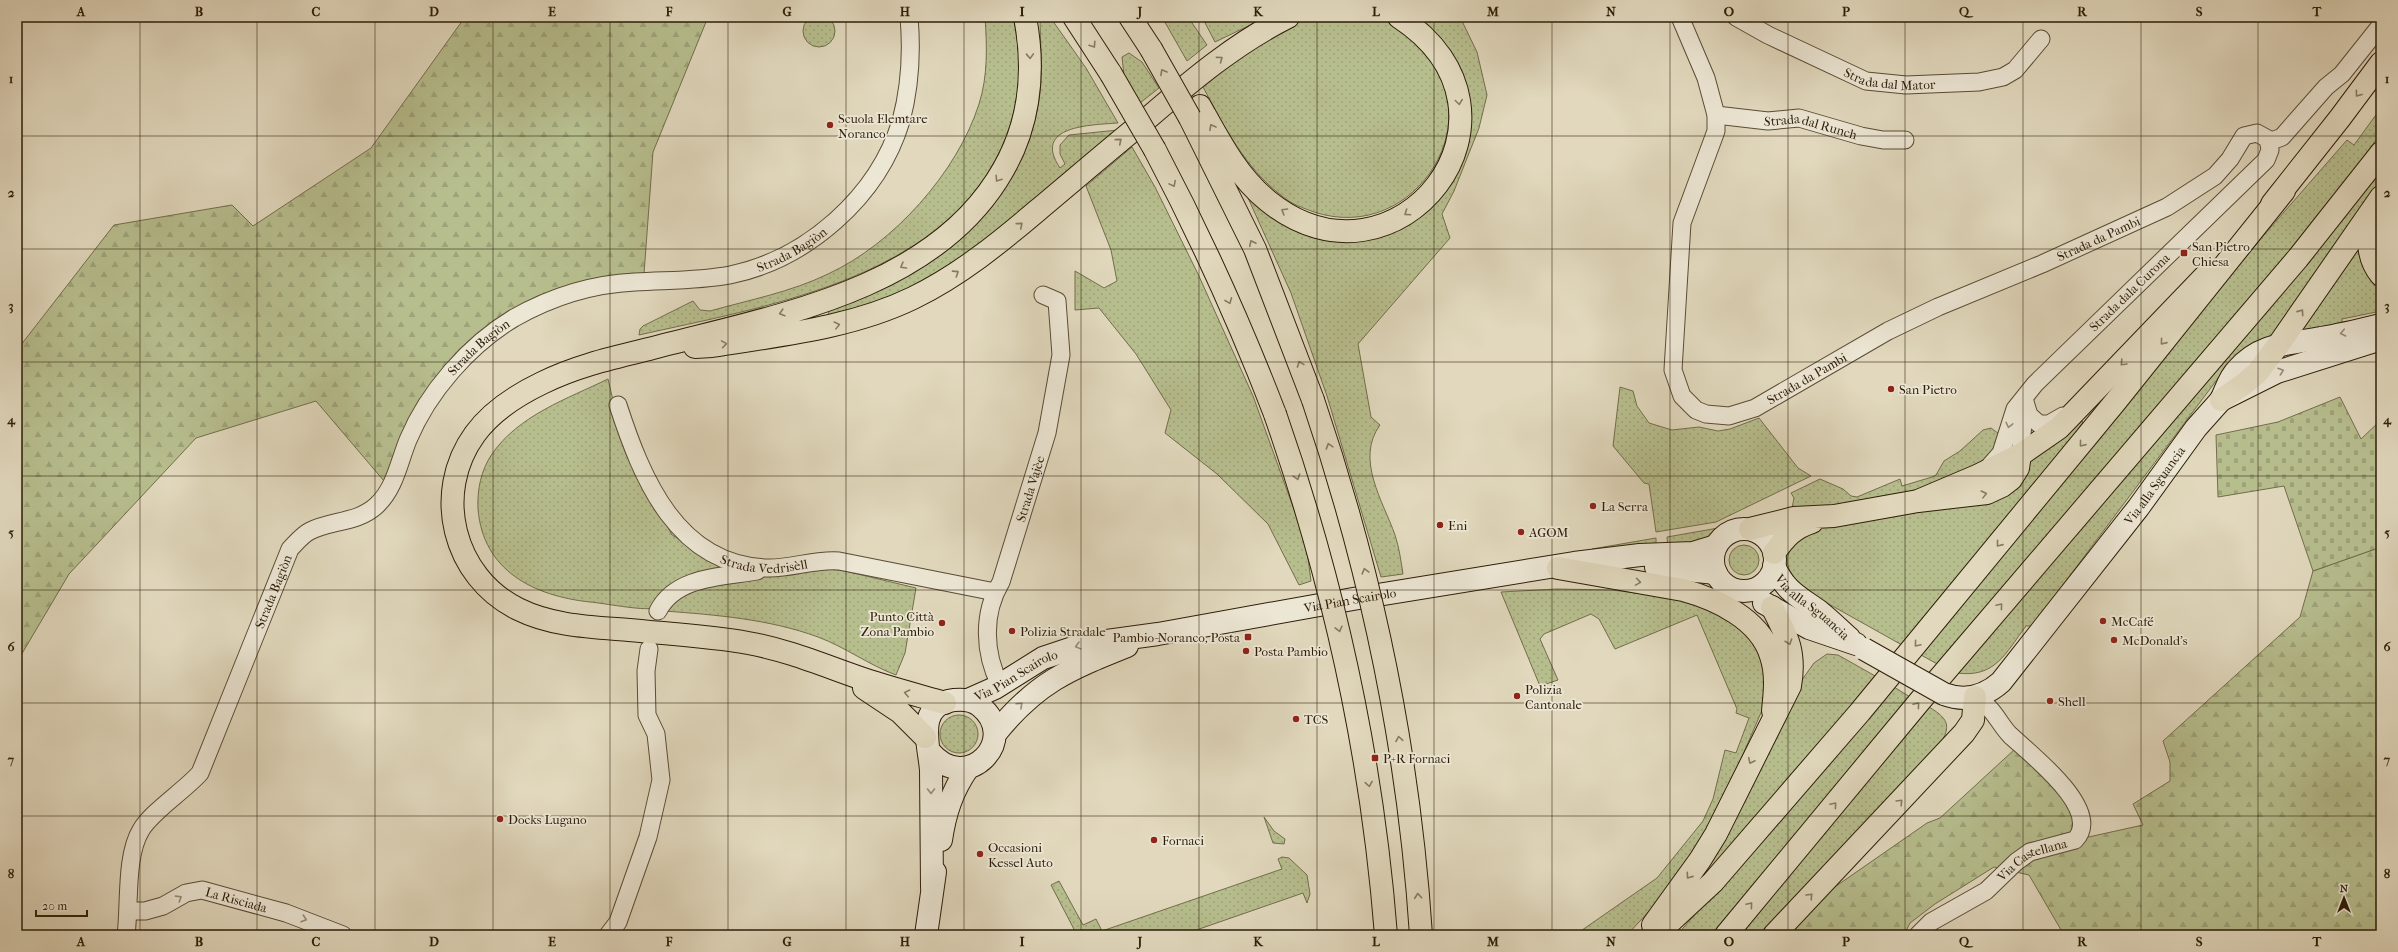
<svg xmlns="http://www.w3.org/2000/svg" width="2398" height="952" viewBox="0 0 2398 952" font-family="'IM FELL French Canon',serif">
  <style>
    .grass { fill: url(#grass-dots); stroke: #726e4b }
    .forest { fill: url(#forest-firs); stroke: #726e4b }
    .cemetery { fill: url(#cemetery-stones); stroke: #726e4b }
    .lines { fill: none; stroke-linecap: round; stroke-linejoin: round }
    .street-casing { stroke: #5a4c35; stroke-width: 19 }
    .secondary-casing { stroke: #2d1d08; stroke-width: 24 }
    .primary-casing { stroke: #2d1d08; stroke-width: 24 }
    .highway-casing { stroke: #2d1d08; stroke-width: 24 }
    .street { stroke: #ece6d4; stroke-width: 17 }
    .secondary { stroke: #ece6d4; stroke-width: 22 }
    .primary { stroke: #e1d8bd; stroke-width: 22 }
    .highway { stroke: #e1d8bd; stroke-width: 22 }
    .secondary-bridge-casing { stroke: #2d1d08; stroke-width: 24; stroke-linecap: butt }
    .highway-bridge-casing { stroke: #2d1d08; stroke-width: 24; stroke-linecap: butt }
    .secondary-bridge { stroke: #ece6d4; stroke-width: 22 }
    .highway-bridge { stroke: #e1d8bd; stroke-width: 22 }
    .oneway { stroke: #877a62 }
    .oneway2 { stroke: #968c78 }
    .grid { fill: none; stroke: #2d1d08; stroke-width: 1; stroke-opacity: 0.55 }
    .poi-dot { fill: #8f2418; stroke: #ece6d4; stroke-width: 1.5 }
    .labels { text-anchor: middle; stroke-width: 3.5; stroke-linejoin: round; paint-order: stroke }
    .street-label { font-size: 13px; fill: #2d1d08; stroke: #ece6d4 }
    .poi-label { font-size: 13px; fill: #2d1d08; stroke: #ece6d4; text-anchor: start }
    .neatline { fill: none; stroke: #2d1d08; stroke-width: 1.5 }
    .grid-label { font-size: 13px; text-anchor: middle; font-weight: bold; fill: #2d1d08 }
  </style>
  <defs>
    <pattern id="grass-dots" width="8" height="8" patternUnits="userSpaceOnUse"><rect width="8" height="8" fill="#b7be8e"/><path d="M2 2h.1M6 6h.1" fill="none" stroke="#9ea379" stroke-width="1.8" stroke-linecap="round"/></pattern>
    <pattern id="forest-firs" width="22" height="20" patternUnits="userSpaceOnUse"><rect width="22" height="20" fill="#b7be8e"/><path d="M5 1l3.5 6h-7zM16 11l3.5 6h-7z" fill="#9ea379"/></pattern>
    <pattern id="cemetery-stones" width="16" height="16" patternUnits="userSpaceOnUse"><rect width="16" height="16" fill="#b7be8e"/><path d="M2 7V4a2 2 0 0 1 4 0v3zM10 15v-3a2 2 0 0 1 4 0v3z" fill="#9ea379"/></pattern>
  </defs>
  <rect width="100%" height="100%" fill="#e1d8bd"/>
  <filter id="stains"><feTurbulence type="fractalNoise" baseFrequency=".005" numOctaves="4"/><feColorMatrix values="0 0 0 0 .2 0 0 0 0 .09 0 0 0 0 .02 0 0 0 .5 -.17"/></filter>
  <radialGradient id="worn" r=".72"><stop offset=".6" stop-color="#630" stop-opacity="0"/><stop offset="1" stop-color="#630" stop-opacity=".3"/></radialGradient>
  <path class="grass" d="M803 31a16 16 0 1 1 32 0a16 16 0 1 1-32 0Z
    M985,17H1013C1024,63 1020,111 999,153C937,280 763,307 639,335L640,329L643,326L693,301L700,310L710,311C749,300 791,292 828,274C893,244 957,173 979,104C988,76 987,46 985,17Z
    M1040,17H1050L1086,68L1118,123C1093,125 1031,125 1060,168L1065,164L1060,154V145L1069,135L1118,130L987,240L933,276L883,301L829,315L828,311C930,274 1026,209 1040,93C1043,68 1040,42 1040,17Z
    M1162,17H1188L1207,45L1187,61Z
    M1202,17H1267L1215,42Z
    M1316,17C1340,17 1369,12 1391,23C1399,27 1407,36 1414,42C1498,113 1417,246 1314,212C1303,208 1291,204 1282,196C1245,168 1224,126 1203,87C1236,60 1273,26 1316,17Z
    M1415,17H1460L1477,52L1487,95L1479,128L1454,191L1442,214L1450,238L1358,344L1371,417L1380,425C1355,459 1383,501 1395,535C1399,547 1401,561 1403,574L1381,577L1327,396L1291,293L1244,189L1330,238L1448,182L1450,54L1429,27Z
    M1129,53L1142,62L1159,88L1140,103L1124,75L1122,57Z
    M2381,108V133L2340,191L2304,236L1939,665L1921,655L2264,235L2347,140L2354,145Z
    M1132,147L1155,187L1198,274L1253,396L1306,543L1311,581L1299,585L1268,524L1217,474L1165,433L1171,410L1136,354L1099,308L1075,310V271L1104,288L1117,281L1111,250L1086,186Z
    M2381,167V183L2342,242L2275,335L2245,348L2231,361L2032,626H2026C2005,654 1995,678 1957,673Z
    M2357,250L2381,285V311L2342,319V324L2306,333L2301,330Z
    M608,379L619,426L643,481L672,535L710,557L741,568C721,577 701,586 681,596C672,600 662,606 653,608C643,611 603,603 590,602C534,596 483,571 478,509C477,490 481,470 492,454C519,415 567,399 608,379Z
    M1620,387L1633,391L1637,406L1649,423L1672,430L1699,427L1718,431L1730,429L1759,418L1798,468L1811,476L1716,522L1656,532L1649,484L1644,483L1613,446Z
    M2082,421L2083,422L2056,460L1902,645L1802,589C1780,561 1784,556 1805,530L2032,457Z
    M1991,428L1999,434C2002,489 1832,506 1791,513L1794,498L1791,493L1820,479L1843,489L1851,496L1857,497L1900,479L1902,486L1932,477L1936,475L1944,461L1960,451L1983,430Z
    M1724,527L1711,538L1668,549L1667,537Z
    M1656,538V549L1592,551V549Z
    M1729 560a15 15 0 1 1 30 0a15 15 0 1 1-30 0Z
    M809,566L845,571L916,588L905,653L896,675C869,665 845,647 818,637C769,619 716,615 665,611L681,592Z
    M1557,589L1612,590L1652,595L1668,593L1732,619L1762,653L1766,701L1729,787L1702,838L1665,894L1627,935H1575L1657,878L1703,821L1713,799L1725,750L1736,753L1749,718L1736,713L1737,709L1697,615L1615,649L1599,619L1591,614L1544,634L1540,639L1558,680L1540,686L1501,592Z
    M1827,654L1838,655L1877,677L1694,888L1799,684L1814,663Z
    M1894,687L1910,697L1711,935H1677Z
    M1929,707C1951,720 1951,728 1937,749L1762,935H1738Z
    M940 734a19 19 0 1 1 38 0a19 19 0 1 1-38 0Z
    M1264,817L1274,831L1285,839L1284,844L1273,843Z
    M1282,857L1289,858L1307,875L1310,894L1307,903L1303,893L1182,935H1077L1051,885L1059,881L1083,925L1096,919L1102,931L1282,869L1278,859Z"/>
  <path class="forest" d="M465,17H708L653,152L644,274L518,308L404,429L384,481L316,401L196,438L69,574L17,662V350L114,225L232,205L253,226L371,148Z
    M2381,547V876L2376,880L2381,889V935H2064L2029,875L1994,867L1935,904L1910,923L1904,935H1787L1829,891L1927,823L1940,818L2015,749L2060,790L2084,838L2143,825L2133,804L2170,781V762L2163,741L2300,617L2313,571Z"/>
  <path class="cemetery" d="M2340,397L2361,439L2381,420V547L2313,571L2284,486L2218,497L2216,435L2278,422Z"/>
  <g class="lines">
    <defs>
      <g id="street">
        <path id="s1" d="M1680,17L1706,78L1716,115V131L1682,223L1673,370L1682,396L1696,410L1706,414L1729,416L1755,408L1888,331L1938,307L2042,264L2167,207L2215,176L2230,159L2244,136L2257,133L2268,139L2270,150L2266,160L2035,384L2015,409L2001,453L1987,469"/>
        <path id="s2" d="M1736,17L1768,35L1866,81L1906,85L1979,82L2003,77L2015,70L2041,39"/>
        <path id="s3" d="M1716,115L1768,121L1799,118L1861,136L1883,140H1905"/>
        <path d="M2269,142L2282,137L2326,87L2342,74L2381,25"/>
        <path d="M2025,402L2029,415L2039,424H2049L2063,416"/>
        <path id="s4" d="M618,405C642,479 677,565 767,568C791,569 813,559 839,561L995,592"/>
        <path d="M2020,455L2025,403"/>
        <path d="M658,611C676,576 722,577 757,571"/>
        <path id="s5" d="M1000,685C984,653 982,614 1001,582L1047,433L1061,355L1057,301L1043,295"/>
        <path id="s6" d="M129,911H145L163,906L186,893L202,890L286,913L343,935"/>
        <path id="s7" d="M126,935C130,905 125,856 141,830C151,812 184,791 200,773L290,549C296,543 302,535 310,531C332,520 358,523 377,505C395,488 399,462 408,440C428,392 469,345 514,318C551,297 592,284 635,282C666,280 698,281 730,275C807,259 878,197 901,121C910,87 912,51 909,17"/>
        <path d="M608,935L618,922L648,837L661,780L656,734L647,715L646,671L649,649"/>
        <path id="s8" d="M1918,935L1931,922L1986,891L2016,862L2030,852L2075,840C2104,810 2030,754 2010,735C2002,727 1997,716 1989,708C1985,704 1979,701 1975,697"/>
      </g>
      <g id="secondary">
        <path d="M2221,400C2226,390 2229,378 2237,370C2260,343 2289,344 2321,338C2341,335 2361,330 2381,325"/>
        <circle cx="1744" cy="560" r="31"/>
        <path id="s9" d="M1774,566C1786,592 1798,596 1820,612C1830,620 1839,629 1849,638"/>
        <path d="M1656,567L1716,573"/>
        <path d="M1764,603L1809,628L1856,644"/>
        <path id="s10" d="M1944,694C1965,702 1984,697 2001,682L2138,508L2196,428L2221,400L2277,372L2381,339"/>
        <path id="s11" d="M968,700L995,688L1043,658L1085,644L1158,634L1353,599L1574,563L1640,555L1693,553L1716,546"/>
        <path d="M995,734C1036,683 1067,670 1127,646"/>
        <path d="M930,752C967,796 1021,739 980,706C973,700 963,699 954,700C915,705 929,745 931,770L932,887"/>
        <path d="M941,840C945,813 952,791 968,768"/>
        <path d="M926,935L935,872"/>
      </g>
      <path id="primary" d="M2272,204L2340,118L2381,63
        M2371,214C2368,236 2366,257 2381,275
        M2221,400L2244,384L2257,373L2279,344L2381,197
        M1918,501L1977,476L2020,455L2059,428L2206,275
        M1750,529L1794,518L1834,516L1918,501L1987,493L2002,486L2011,479L2018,468L2020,455
        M1774,553C1785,538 1793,528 1812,522"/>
      <path id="highway" d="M1074,17L1111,74
        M1130,17L1151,49
        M1200,106C1219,140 1237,176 1268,201C1397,305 1547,114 1399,17
        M1190,118L1255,249L1313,400
        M1155,150C1200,235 1240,323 1275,414
        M695,347L712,346C780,335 851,328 913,298C960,275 999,243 1038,210C1075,179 1111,148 1148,118C1192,80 1236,43 1288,17
        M1558,568L1683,590C1716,599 1760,619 1771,656C1777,674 1775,692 1773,711
        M864,688L900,712L925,737
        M945,703C917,695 890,688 863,679C825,666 788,650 748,643C709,636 669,634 629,630C591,627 552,626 518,609C453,577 432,493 475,434C491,412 517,395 542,383C576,366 612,358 649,349C769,317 925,293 997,180C1029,131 1036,74 1025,17
        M1653,925L1700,860L1716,834L1790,686C1796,652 1787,636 1772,607
        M1656,935L1713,882L1860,712L2116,401L2284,191
        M1726,935L1919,702L2298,258L2381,153
        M1774,935L1964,733L1973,720L1975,697"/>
    </defs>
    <use href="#street" class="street-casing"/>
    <use href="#secondary" class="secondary-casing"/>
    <use href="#primary" class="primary-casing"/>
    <use href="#highway" class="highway-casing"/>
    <use href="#street" class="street"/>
    <use href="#secondary" class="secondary"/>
    <use href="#primary" class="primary"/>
    <use href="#highway" class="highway"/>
    <defs>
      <path id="secondary-bridge" d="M1864,649L1944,694"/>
      <path id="highway-bridge" d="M1151,49L1190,118
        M1111,74L1155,150
        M1313,400C1372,573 1409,752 1421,935
        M1275,414C1334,583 1372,756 1386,935"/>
    </defs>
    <use href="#secondary-bridge" class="secondary-bridge-casing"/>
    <use href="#highway-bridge" class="highway-bridge-casing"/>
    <use href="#secondary-bridge" class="secondary-bridge"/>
    <use href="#highway-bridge" class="highway-bridge"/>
  </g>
  <defs><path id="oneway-chevron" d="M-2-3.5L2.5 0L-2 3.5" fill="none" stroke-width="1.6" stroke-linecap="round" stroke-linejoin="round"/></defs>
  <g class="oneway">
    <use href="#oneway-chevron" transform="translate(1093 45) rotate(57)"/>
    <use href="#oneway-chevron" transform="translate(1030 56) rotate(88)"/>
    <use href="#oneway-chevron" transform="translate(1220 59) rotate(-36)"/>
    <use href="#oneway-chevron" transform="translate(1163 72) rotate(-119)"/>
    <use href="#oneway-chevron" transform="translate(2358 94) rotate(126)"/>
    <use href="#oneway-chevron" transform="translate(1459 102) rotate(82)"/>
    <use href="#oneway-chevron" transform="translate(1212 127) rotate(-119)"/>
    <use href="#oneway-chevron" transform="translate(1119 141) rotate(-40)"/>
    <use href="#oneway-chevron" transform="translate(998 179) rotate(123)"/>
    <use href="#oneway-chevron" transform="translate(1173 184) rotate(62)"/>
    <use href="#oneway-chevron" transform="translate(1284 211) rotate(-149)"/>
    <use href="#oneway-chevron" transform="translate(1407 213) rotate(146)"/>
    <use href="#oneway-chevron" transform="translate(1020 225) rotate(-40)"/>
    <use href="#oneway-chevron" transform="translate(1252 243) rotate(-116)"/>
    <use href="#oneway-chevron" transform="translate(903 266) rotate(150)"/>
    <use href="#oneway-chevron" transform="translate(956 273) rotate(-33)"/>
    <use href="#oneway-chevron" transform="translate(1229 301) rotate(68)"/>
    <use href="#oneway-chevron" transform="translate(2301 312) rotate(-55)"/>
    <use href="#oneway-chevron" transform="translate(782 313) rotate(163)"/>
    <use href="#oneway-chevron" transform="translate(837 325) rotate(-14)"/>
    <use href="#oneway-chevron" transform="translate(2163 342) rotate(129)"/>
    <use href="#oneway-chevron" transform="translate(724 344) rotate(-9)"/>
    <use href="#oneway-chevron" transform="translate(2123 363) rotate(133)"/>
    <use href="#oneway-chevron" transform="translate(1300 364) rotate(-110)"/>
    <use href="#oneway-chevron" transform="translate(2082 444) rotate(129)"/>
    <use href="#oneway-chevron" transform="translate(1329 446) rotate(-108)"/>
    <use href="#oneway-chevron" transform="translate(1297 477) rotate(72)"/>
    <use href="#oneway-chevron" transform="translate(1984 494) rotate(-14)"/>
    <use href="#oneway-chevron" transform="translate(1999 544) rotate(129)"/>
    <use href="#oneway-chevron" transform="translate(1365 571) rotate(-105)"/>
    <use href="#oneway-chevron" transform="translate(1638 582) rotate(9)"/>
    <use href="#oneway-chevron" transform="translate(2000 606) rotate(-50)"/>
    <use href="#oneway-chevron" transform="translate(1339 629) rotate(76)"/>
    <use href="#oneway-chevron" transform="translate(1789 642) rotate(71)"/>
    <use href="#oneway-chevron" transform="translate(1917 644) rotate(130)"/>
    <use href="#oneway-chevron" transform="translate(907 693) rotate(-167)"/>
    <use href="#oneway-chevron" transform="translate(1917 705) rotate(-50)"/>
    <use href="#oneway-chevron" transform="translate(1399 739) rotate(-99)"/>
    <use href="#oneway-chevron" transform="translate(1751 761) rotate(116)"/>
    <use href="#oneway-chevron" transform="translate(1369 784) rotate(81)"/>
    <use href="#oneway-chevron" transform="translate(1900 802) rotate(-46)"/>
    <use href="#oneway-chevron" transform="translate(1834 805) rotate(-50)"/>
    <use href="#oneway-chevron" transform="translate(1689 876) rotate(125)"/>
    <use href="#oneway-chevron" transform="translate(1418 896) rotate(-95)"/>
    <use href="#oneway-chevron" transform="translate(1810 896) rotate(-47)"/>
    <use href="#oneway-chevron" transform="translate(1750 905) rotate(-50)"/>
  </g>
  <g class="oneway2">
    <use href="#oneway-chevron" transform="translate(2343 333) rotate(168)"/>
    <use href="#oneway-chevron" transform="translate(2281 371) rotate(-19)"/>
    <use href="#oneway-chevron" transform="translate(2009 425) rotate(103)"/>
    <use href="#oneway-chevron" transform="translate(1078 646) rotate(165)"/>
    <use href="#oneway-chevron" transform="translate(1020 705) rotate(-43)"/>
    <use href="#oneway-chevron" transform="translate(931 791) rotate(90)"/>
    <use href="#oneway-chevron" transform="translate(179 898) rotate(-32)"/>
    <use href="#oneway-chevron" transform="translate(304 919) rotate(19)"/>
  </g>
  <path class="grid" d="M140,17V935M257,17V935M375,17V935M493,17V935M610,17V935M728,17V935M846,17V935M964,17V935M1081,17V935M1199,17V935M1317,17V935M1434,17V935M1552,17V935M1670,17V935M1788,17V935M1905,17V935M2023,17V935M2141,17V935M2258,17V935M17,136H2381M17,249H2381M17,362H2381M17,476H2381M17,590H2381M17,703H2381M17,816H2381"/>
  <g class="poi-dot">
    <circle cx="830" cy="125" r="4"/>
    <rect x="2180" y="249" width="8" height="8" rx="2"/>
    <circle cx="1891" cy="389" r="4"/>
    <circle cx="1593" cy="506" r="4"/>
    <circle cx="1440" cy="525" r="4"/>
    <circle cx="1521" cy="532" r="4"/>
    <circle cx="2103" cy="621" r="4"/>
    <circle cx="942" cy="623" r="4"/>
    <circle cx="1012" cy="631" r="4"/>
    <rect x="1244" y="633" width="8" height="8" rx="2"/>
    <circle cx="2114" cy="640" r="4"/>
    <circle cx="1246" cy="651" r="4"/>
    <circle cx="1517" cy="696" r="4"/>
    <circle cx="2050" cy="701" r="4"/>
    <circle cx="1296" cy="719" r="4"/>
    <rect x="1371" y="754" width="8" height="8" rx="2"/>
    <circle cx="500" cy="819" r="4"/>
    <circle cx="1154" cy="840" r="4"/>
    <circle cx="980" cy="854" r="4"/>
  </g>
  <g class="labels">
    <g class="street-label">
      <text dy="5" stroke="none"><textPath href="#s2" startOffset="168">Strada dal Mator</textPath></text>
      <text dy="5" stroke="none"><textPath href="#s3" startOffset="96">Strada dal Runch</textPath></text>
      <text dy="5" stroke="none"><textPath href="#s1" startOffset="858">Strada da Pambi</textPath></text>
      <text dy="5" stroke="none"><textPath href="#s7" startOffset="1057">Strada Bagiòn</textPath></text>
      <text transform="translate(2129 292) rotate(-44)" y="5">Strada dala Curona</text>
      <text dy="5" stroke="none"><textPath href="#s7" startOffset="721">Strada Bagiòn</textPath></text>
      <text dy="5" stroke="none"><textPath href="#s1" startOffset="534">Strada da Pambi</textPath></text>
      <text dy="5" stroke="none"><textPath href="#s10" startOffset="311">Via alla Sguancia</textPath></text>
      <text dy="5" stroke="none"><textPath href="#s5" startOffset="205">Strada Vajèe</textPath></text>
      <text dy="5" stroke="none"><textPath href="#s4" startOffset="234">Strada Vedrisèll</textPath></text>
      <text dy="5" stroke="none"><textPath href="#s7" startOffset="385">Strada Bagiòn</textPath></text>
      <text dy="5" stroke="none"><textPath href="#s11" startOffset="399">Via Pian Scairolo</textPath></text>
      <text dy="5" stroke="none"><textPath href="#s9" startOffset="57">Via alla Sguancia</textPath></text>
      <text dy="5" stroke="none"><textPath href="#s11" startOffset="54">Via Pian Scairolo</textPath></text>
      <text dy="5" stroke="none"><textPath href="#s8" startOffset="139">Via Castellana</textPath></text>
      <text dy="5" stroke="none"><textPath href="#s6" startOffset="113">La Risciada</textPath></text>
    </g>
    <g class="poi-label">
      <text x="838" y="123">Scuola Elemtare<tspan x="838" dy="15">Noranco</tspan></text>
      <text x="2192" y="251">San Pietro<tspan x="2192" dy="15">Chiesa</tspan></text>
      <text x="1899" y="394">San Pietro</text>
      <text x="1601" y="511">La Serra</text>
      <text x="1448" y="530">Eni</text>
      <text x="1529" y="537">AGOM</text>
      <text x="934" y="621" text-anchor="end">Punto Città<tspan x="934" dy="15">Zona Pambio</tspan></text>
      <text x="2111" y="626">McCafé</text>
      <text x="1020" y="636">Polizia Stradale</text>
      <text x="1240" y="642" text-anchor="end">Pambio-Noranco, Posta</text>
      <text x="2122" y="645">McDonald's</text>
      <text x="1254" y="656">Posta Pambio</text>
      <text x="1525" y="694">Polizia<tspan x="1525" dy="15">Cantonale</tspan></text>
      <text x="2058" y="706">Shell</text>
      <text x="1304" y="724">TCS</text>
      <text x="1383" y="763">P+R Fornaci</text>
      <text x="508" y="824">Docks Lugano</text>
      <text x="1162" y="845">Fornaci</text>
      <text x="988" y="852">Occasioni<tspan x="988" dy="15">Kessel Auto</tspan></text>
    </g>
  </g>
  <rect width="2398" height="952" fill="none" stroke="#e1d8bd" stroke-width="44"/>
  <g transform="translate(2344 898)" stroke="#ece6d4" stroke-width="3" paint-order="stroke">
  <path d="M0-3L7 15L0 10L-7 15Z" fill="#2d1d08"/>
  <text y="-6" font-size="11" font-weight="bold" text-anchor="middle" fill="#2d1d08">N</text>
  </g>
  <path d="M36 910v6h51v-6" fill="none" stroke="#2d1d08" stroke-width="2"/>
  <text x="42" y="910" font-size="12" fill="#2d1d08" stroke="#ece6d4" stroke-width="3" paint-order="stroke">20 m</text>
  <rect x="22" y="22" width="2354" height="908" class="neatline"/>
  <g class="grid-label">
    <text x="81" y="16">A</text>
    <text x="199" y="16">B</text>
    <text x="316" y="16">C</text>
    <text x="434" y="16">D</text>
    <text x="552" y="16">E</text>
    <text x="669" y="16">F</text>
    <text x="787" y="16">G</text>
    <text x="905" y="16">H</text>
    <text x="1022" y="16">I</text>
    <text x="1140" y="16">J</text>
    <text x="1258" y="16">K</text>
    <text x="1376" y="16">L</text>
    <text x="1493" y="16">M</text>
    <text x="1611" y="16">N</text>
    <text x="1729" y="16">O</text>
    <text x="1846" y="16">P</text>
    <text x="1964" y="16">Q</text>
    <text x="2082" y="16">R</text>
    <text x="2199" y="16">S</text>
    <text x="2317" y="16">T</text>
    <text x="11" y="83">1</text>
    <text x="2387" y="83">1</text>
    <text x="11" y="197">2</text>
    <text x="2387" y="197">2</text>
    <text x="11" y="310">3</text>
    <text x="2387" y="310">3</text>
    <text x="11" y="424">4</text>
    <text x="2387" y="424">4</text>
    <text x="11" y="537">5</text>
    <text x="2387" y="537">5</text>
    <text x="11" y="651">6</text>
    <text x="2387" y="651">6</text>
    <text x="11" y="764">7</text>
    <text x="2387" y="764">7</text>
    <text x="11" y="878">8</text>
    <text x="2387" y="878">8</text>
    <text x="81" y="946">A</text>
    <text x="199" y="946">B</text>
    <text x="316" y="946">C</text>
    <text x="434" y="946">D</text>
    <text x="552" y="946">E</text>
    <text x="669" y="946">F</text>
    <text x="787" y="946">G</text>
    <text x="905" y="946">H</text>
    <text x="1022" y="946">I</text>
    <text x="1140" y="946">J</text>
    <text x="1258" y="946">K</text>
    <text x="1376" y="946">L</text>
    <text x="1493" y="946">M</text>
    <text x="1611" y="946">N</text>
    <text x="1729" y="946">O</text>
    <text x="1846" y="946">P</text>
    <text x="1964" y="946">Q</text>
    <text x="2082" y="946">R</text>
    <text x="2199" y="946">S</text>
    <text x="2317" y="946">T</text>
  </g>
  <rect width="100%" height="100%" filter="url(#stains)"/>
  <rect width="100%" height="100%" fill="url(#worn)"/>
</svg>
